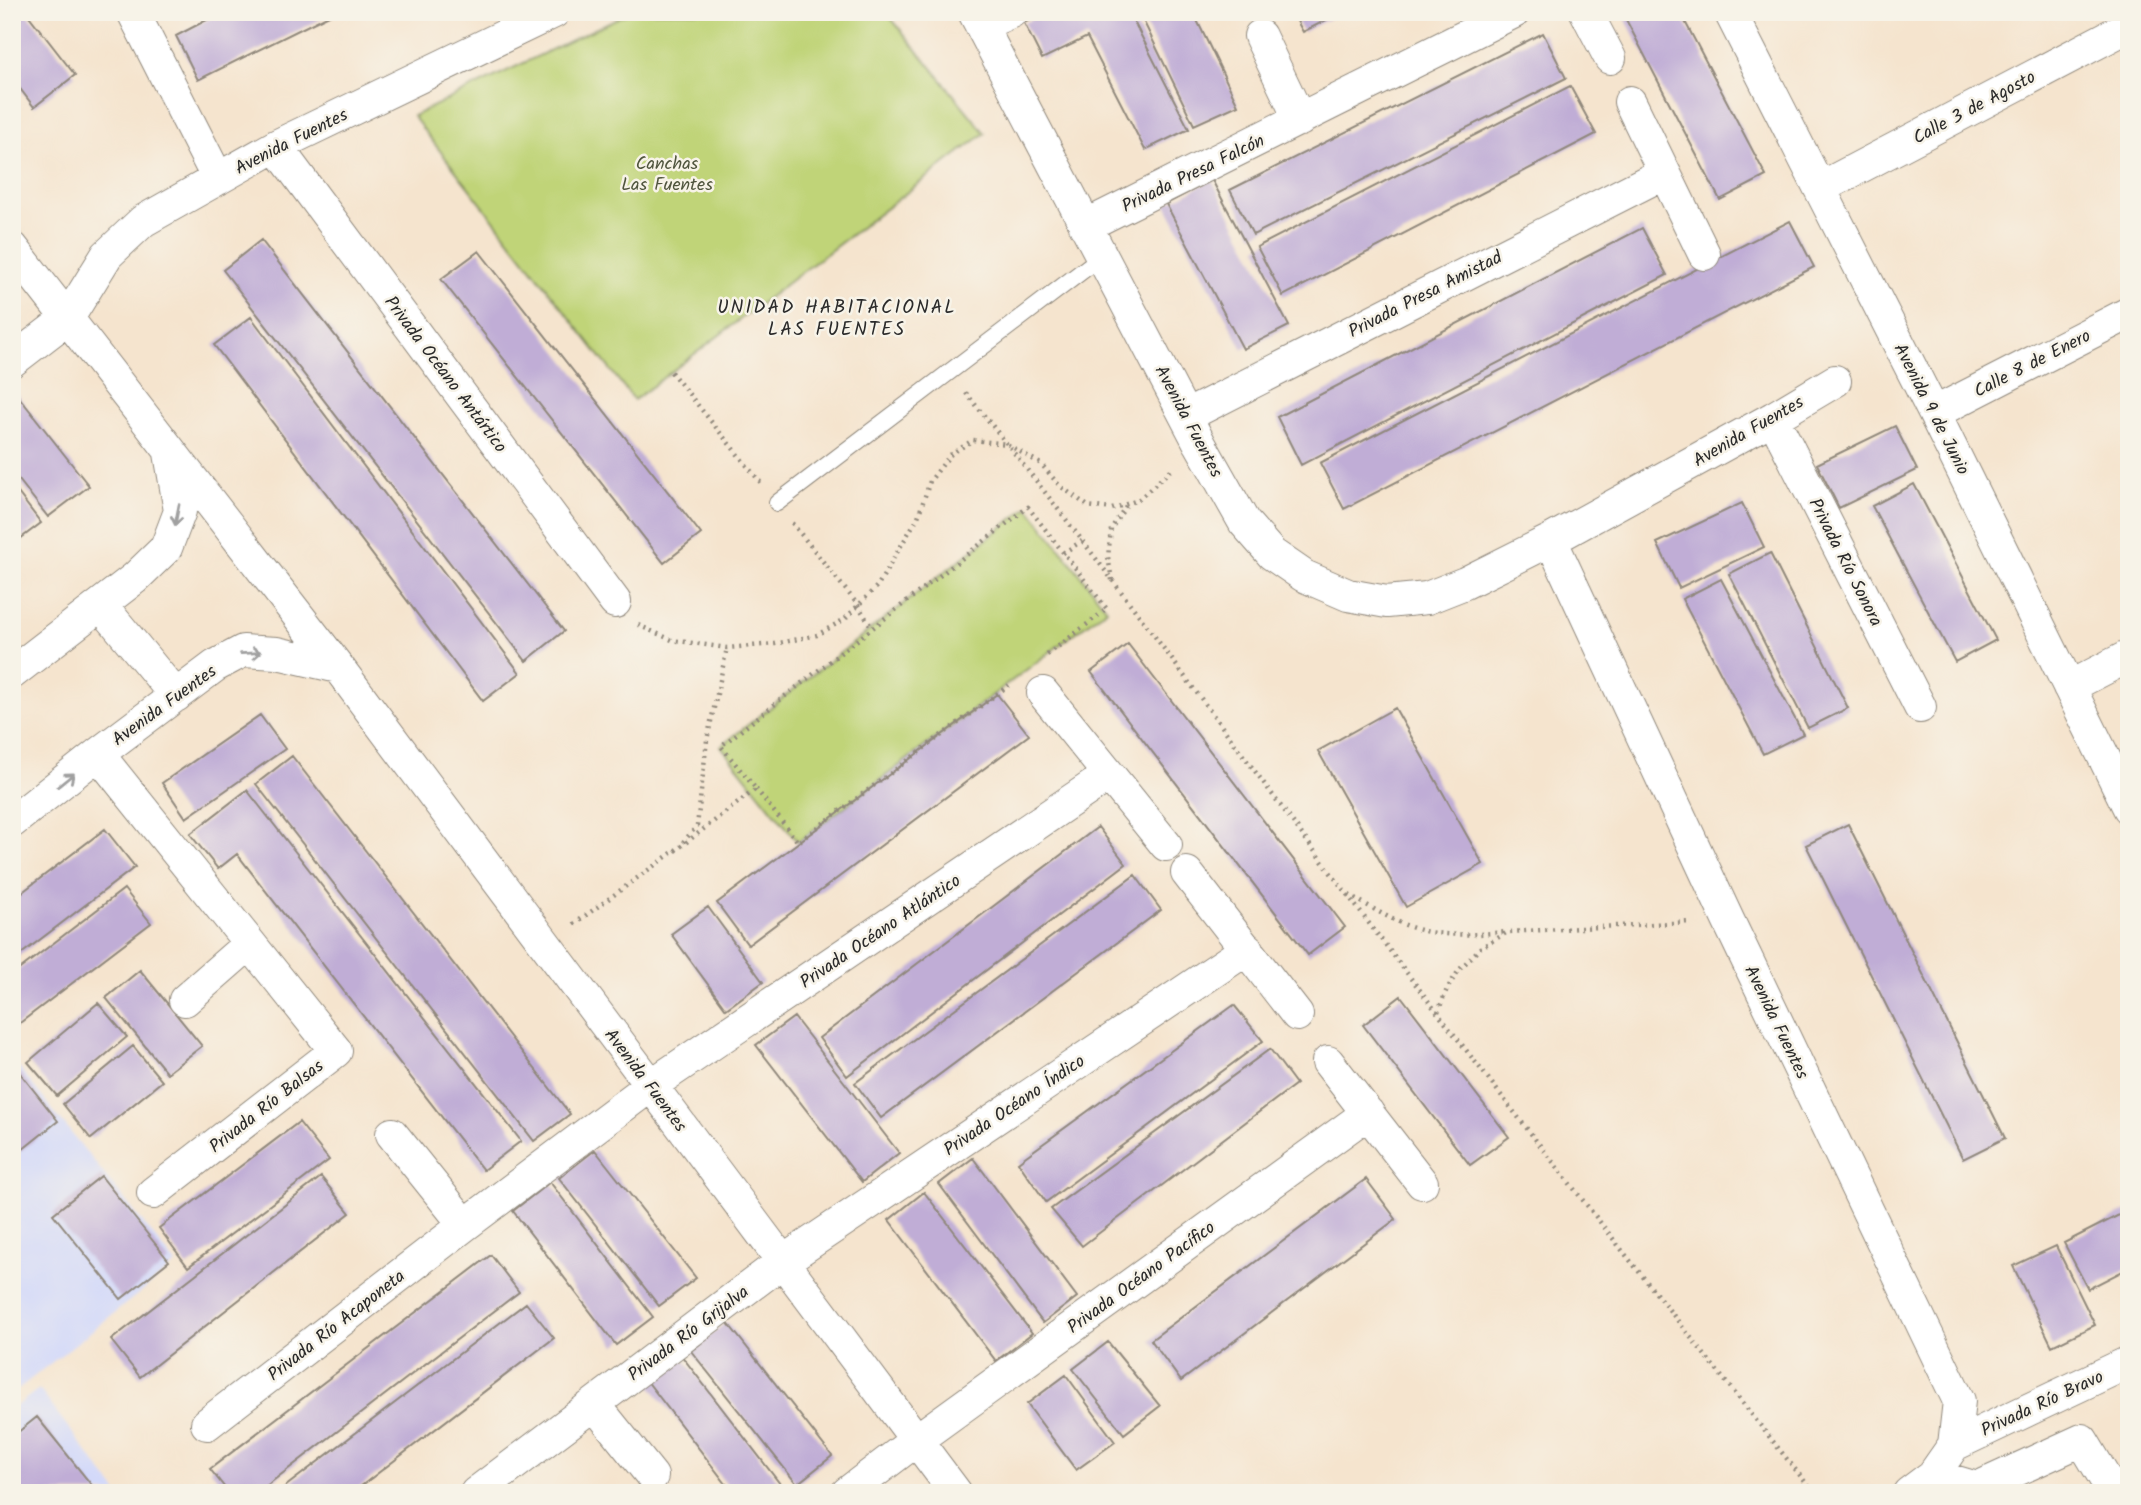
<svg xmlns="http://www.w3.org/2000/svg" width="2141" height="1505" viewBox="0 0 2141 1505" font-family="Kalam,sans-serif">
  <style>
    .built { fill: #d3d9f9 }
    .green { fill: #c0d478; stroke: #768052; stroke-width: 2 }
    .building { fill: #c0add6 }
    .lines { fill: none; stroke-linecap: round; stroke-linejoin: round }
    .lane-casing { stroke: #90887c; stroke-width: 18 }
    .street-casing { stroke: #90887c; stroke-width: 34 }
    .path { stroke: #90887c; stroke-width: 4.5; stroke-dasharray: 2 5; stroke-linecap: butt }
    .lane { stroke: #fff; stroke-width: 16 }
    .street { stroke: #fff; stroke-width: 32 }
    .oneway { stroke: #a0a0a0 }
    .labels { text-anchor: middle; stroke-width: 5; stroke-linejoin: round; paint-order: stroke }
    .street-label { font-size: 18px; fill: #2b2b2b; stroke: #f7f3e8 }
    .park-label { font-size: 18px; fill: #50553e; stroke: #f7f3e8 }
    .neighbourhood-label { font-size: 19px; letter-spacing: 2px; fill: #2b2b2b; stroke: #f7f3e8 }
  </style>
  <rect width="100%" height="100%" fill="#f7f3e8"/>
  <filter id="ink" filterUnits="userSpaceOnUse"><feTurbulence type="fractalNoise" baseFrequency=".0143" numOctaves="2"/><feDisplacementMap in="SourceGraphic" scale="14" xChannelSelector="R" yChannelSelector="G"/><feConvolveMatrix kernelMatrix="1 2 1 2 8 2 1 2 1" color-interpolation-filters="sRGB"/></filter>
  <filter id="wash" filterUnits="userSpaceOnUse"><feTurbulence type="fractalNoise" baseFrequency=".00686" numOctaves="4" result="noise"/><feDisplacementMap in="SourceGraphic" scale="28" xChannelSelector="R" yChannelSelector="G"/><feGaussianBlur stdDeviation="1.57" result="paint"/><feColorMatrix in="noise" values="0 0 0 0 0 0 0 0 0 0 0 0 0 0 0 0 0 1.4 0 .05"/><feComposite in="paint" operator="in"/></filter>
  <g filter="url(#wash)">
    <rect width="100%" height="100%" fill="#f5e4ce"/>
    <path class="built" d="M12,1059L176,1264L12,1394Z
      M39,1389L118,1493H12V1409Z"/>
    <path class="green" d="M630,12H886L985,133L634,400L413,116Z
      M1028,507L1107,609L798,842L721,746Z"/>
    <g id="blocks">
      <path class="building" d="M12,12H26L75,75L34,107L12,78Z
        M222,12H335L198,80L176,36Z
        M1045,12H1129L1189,129L1145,150L1087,37L1042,59L1024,23Z
        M1139,12H1193L1238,105L1194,125Z
        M1292,12H1342L1303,32Z
        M1622,12H1680L1766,176L1720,200Z
        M1543,33L1566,78L1253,235L1230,190Z
        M1570,86L1596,134L1283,296L1257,247Z
        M1212,180L1289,326L1243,349L1166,204Z
        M1790,221L1814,267L1344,509L1320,463Z
        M1642,228L1667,275L1301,465L1277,417Z
        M261,240L564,631L526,661L223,270Z
        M479,251L701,534L664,563L441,279Z
        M251,317L520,673L483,701L214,345Z
        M12,388L89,486L48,517L12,471Z
        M1895,426L1917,470L1839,508L1817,464Z
        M1914,484L1996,640L1955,662L1872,506Z
        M12,485L41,523L12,545Z
        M1742,503L1764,547L1679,588L1657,543Z
        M1770,553L1848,708L1808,728L1729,574Z
        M1721,579L1803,734L1763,754L1682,599Z
        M1128,644L1345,927L1308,955L1091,672Z
        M997,694L1029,735L748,945L717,903Z
        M1395,708L1483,864L1406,907L1318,751Z
        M260,715L285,749L186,818L162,783Z
        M292,756L570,1114L534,1141L256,784Z
        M247,790L521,1141L483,1170L237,854L218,869L190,834Z
        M1848,824L2005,1138L1963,1159L1806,845Z
        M1098,827L1126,864L847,1076L819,1038Z
        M105,829L135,867L12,961V900Z
        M1135,875L1161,910L881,1118L855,1083Z
        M124,889L151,923L12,1029V975Z
        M708,907L763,982L726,1009L671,934Z
        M140,970L202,1046L167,1073L106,998Z
        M1401,996L1509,1137L1470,1165L1363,1025Z
        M98,1003L127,1037L57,1096L28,1062Z
        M1234,1005L1263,1041L1046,1202L1018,1162Z
        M794,1017L899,1153L862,1182L756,1045Z
        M133,1046L162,1081L91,1139L63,1104Z
        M1270,1049L1296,1084L1082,1246L1051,1209Z
        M20,1073L58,1121L12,1158V1079Z
        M299,1122L329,1160L188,1267L159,1228Z
        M595,1150L696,1278L659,1306L559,1178Z
        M973,1158L1077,1297L1043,1323L939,1184Z
        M101,1176L169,1261L121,1299L53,1214Z
        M321,1177L350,1213L140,1377L111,1340Z
        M1366,1179L1396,1219L1181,1381L1151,1340Z
        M550,1182L653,1317L616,1345L513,1211Z
        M924,1192L1032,1333L996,1361L889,1220Z
        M2129,1210V1268L2088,1289L2064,1243Z
        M2056,1246L2095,1325L2052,1346L2013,1266Z
        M491,1255L519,1292L257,1493H229L210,1469Z
        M526,1303L554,1338L352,1493H277Z
        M727,1322L832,1456L797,1484L691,1351Z
        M1108,1342L1160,1406L1124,1434L1073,1369Z
        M681,1355L787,1493H733L647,1381Z
        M1066,1375L1115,1442L1076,1470L1027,1404Z
        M37,1417L98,1493H17L12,1486V1437Z"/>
    </g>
  </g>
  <g filter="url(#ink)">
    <use href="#blocks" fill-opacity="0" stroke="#90887c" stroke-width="2"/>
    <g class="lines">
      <defs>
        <path id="lane" d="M777,503L1102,256"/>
        <path id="street" d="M133,12L218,179
          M974,12L1200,444L1244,522L1272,554L1304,576L1348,595L1387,602L1427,598L1465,583L1551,540L1773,418L1835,381
          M1586,12L1610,58
          M1730,12L1934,413L2129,808
          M981,25L1011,12
          M1260,36L1300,120
          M1630,102L1704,254
          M276,146L615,602
          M1820,188L2129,26
          M1085,226L1514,12
          M12,247L338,667L956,1493
          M12,361L68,318L107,255L143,221L276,146L554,12
          M1934,413L2129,313
          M1186,416L1664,173
          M1773,418L1920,707
          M1551,540L1728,920L1959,1401L1954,1445L1933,1475L1909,1493
          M101,605L176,696
          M12,673L135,578L166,548L180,511L170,453
          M2069,687L2129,656
          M1043,693L1166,845
          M98,754L336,1051L153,1193
          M12,822L98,754L215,666L243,651L277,653L338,667
          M1187,873L1297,1015
          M185,1000L249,944
          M1328,1062L1422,1183
          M392,1134L465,1225
          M594,1404L652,1476
          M207,1424L465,1225L650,1086L1109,775
          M1954,1445L2129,1362
          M1933,1475L1977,1488L2082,1440L2112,1490L2129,1482
          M476,1493L782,1262L1247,949
          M847,1493L915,1441L1368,1113"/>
      </defs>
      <use href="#lane" class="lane-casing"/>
      <use href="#street" class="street-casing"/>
      <path class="path" d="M671,372L761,483
        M966,393C1098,555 1220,726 1346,893C1499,1095 1656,1294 1814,1493
        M792,523L858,605L872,628
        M1063,553L1082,541
        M1112,580L1108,557L1111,529L1127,504
        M638,625L672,640L727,648L775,644L817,635L845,619L878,585L918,517L930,481L950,455L973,440L1007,444L1041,464L1060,486L1088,506L1112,509L1138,500L1174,467
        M756,789L798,842L1009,685
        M683,842L697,826L707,740L727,648
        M675,851L756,789L721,746L1028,507L1107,609L1043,658
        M1349,895C1373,908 1398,925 1424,931C1452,937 1480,934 1507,932
        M574,924L677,849
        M1438,1012L1447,989L1459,970L1480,948L1508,932L1690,922"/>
      <use href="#lane" class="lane"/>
      <use href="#street" class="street"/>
    </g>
    <defs><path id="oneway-shaft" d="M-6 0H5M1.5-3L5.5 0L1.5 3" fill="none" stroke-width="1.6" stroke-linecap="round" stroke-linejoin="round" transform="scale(1.75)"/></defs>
    <g class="oneway">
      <use href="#oneway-shaft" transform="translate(177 515) rotate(101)"/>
      <use href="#oneway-shaft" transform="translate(251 653) rotate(-3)"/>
      <use href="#oneway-shaft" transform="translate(66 780) rotate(-39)"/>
    </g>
  </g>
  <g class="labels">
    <g class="street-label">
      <text transform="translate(1974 107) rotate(-28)" y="6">Calle 3 de Agosto</text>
      <text transform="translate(291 141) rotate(-27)" y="6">Avenida Fuentes</text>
      <text transform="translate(1193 173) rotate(-26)" y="6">Privada Presa Falcón</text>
      <text transform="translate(1425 294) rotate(-27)" y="6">Privada Presa Amistad</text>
      <text transform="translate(2032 363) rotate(-27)" y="6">Calle 8 de Enero</text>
      <text transform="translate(446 374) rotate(53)" y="6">Privada Océano Antártico</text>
      <text transform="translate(1932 409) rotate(63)" y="6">Avenida 9 de Junio</text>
      <text transform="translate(1189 421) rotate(62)" y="6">Avenida Fuentes</text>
      <text transform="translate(1748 431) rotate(-30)" y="6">Avenida Fuentes</text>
      <text transform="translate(1846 562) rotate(63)" y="6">Privada Río Sonora</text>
      <text transform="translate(164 705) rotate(-36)" y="6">Avenida Fuentes</text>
      <text transform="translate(880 931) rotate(-34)" y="6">Privada Océano Atlántico</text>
      <text transform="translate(1777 1022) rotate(64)" y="6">Avenida Fuentes</text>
      <text transform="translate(646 1080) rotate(53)" y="6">Avenida Fuentes</text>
      <text transform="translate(1014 1105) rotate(-34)" y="6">Privada Océano Índico</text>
      <text transform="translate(266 1106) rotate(-38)" y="6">Privada Río Balsas</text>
      <text transform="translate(1141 1277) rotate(-36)" y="6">Privada Océano Pacífico</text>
      <text transform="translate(336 1325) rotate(-38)" y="6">Privada Río Acaponeta</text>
      <text transform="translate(688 1333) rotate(-37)" y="6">Privada Río Grijalva</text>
      <text transform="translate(2042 1403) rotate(-25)" y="6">Privada Río Bravo</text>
    </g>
    <g class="park-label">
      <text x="667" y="169">Canchas<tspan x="667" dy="21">Las Fuentes</tspan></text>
    </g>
    <g class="neighbourhood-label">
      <text x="837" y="313">UNIDAD HABITACIONAL<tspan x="837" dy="22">LAS FUENTES</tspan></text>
    </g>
  </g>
  <rect width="2141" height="1505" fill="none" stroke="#f7f3e8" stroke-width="42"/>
</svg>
